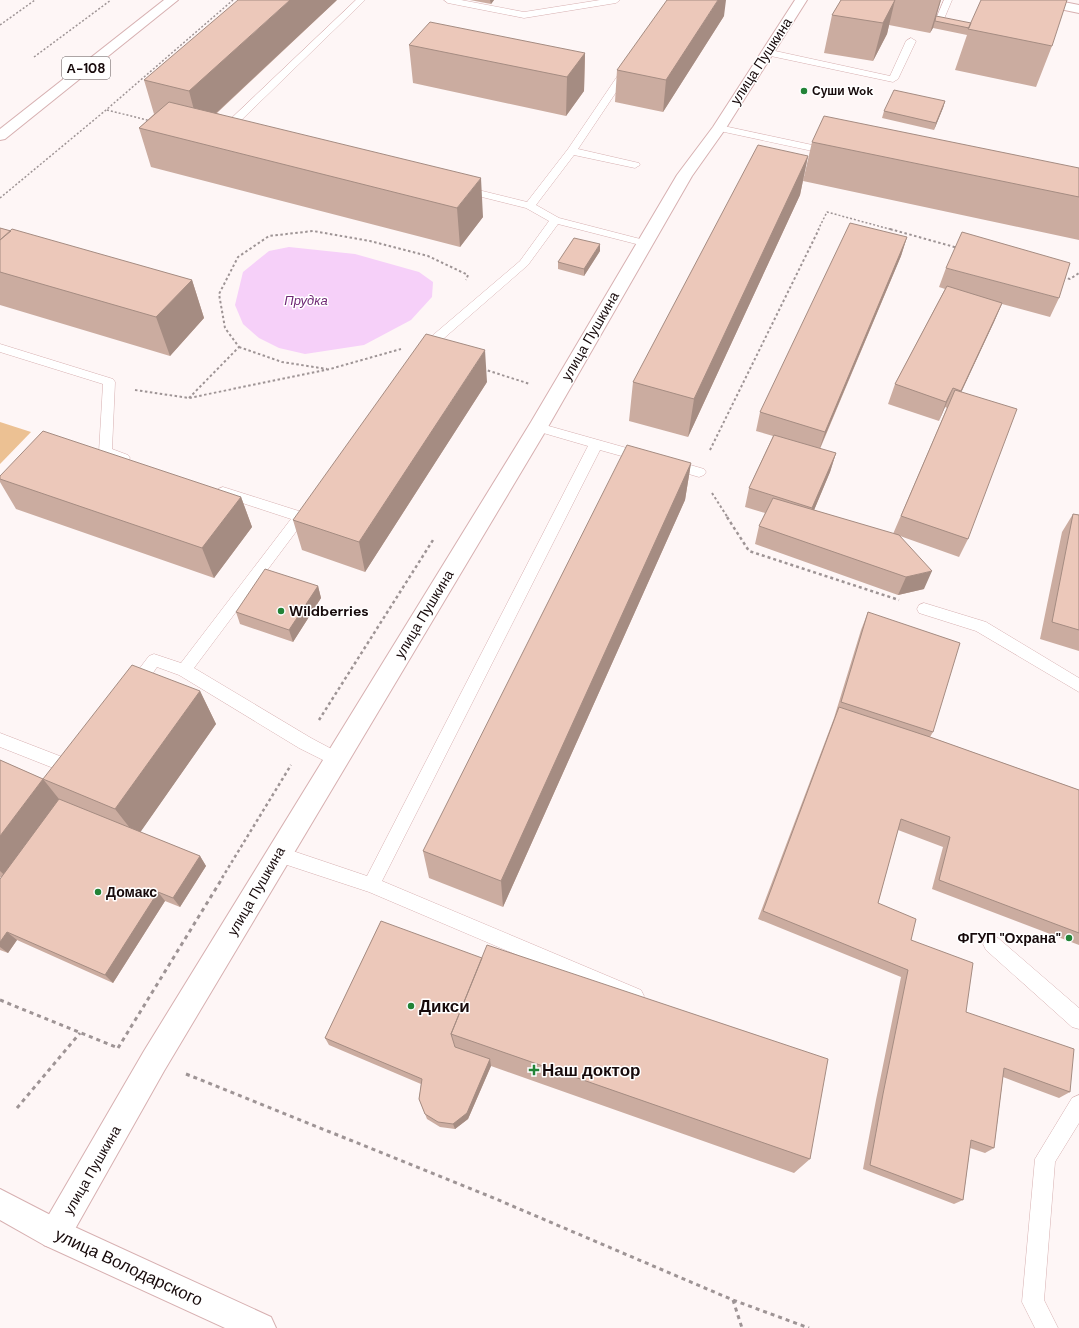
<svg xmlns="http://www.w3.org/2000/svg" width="1079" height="1328" viewBox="0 0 1079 1328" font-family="'DM Sans',sans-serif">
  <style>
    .green { fill: #ecc193 }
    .water { fill: #f6d0f9 }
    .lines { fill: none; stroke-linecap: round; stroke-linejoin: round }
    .service-casing { stroke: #d7b0b1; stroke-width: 1 }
    .minor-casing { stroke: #d7b0b1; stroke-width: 2 }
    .secondary-casing { stroke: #d7b0b1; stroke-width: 2 }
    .trunk-casing { stroke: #d7b0b1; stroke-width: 2 }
    .path-far3 { stroke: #9e9495; stroke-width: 1.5; stroke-dasharray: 2 2; stroke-linecap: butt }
    .path-far2 { stroke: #9e9495; stroke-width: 2; stroke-dasharray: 2.5 2.5; stroke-linecap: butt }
    .path-far1 { stroke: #9e9495; stroke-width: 2.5; stroke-dasharray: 3 3; stroke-linecap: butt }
    .path { stroke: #9e9495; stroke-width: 3; stroke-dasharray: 4 4; stroke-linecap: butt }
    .service { fill: #fff; fill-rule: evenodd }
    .minor { fill: #fff; fill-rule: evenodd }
    .secondary { fill: #fff; fill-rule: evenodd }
    .trunk { fill: #fff; fill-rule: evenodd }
    .wall { fill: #cbaca0 }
    .shaded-wall { fill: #a58c82 }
    .building { fill: #ecc8ba; stroke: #a58c82 }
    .poi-dot { fill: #228337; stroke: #fff; stroke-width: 1.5 }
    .labels { text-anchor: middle; stroke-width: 3; stroke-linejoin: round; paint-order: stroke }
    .far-poi-label { font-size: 12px; font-weight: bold; fill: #170a0b; stroke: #fff; text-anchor: start }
    .shield { fill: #fff; stroke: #5d5454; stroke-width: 1 }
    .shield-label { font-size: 13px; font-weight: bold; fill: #170a0b }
    .far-water-label { font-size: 13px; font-style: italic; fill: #6f2875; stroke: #fff }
    .street-label { font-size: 14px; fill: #170a0b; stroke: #fff }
    .poi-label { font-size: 14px; font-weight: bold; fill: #170a0b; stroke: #fff; text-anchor: start }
    .near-poi-label { font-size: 17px; font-weight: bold; fill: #170a0b; stroke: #fff; text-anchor: start }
    .near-street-label { font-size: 17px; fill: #170a0b; stroke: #fff }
  </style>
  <rect width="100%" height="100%" fill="#fef6f6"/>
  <path class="green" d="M0,422L31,432L0,464Z"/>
  <path class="water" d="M289,247L355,254L419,272L433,282L432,297L411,320L364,345L305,354L279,348L259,338L243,324L235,305L243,272L269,251Z"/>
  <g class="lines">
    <defs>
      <path id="service" d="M356,0H365L227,134H219L218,132L219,130Z
        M444,0H461L524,12L600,0H620L616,3L524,18L448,3Z
        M944,0H952L944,19L940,22L936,19Z
        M911,38L916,41L898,79L893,82L766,55L761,52L766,49L890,76L906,41Z
        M628,64L633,67L578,149L639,163L640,165L635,168L574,155L536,205L559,218L648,241L649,243L648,245L644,246L558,224L528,265L427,353H419L417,350L419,347L520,261L549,221L526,208L458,191L457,189L458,187L462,186L527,202L568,149L625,65Z
        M719,125L831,149L836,152L831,155L715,130L714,128L715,126Z
        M0,344L113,379L115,382L112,449L128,455L130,458L128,461C119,464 109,458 100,455L99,452L103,384L0,352Z
        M538,423L648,454L650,457L648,460L643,462L600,450L382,881L641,990L644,996L641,1002L635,1005L369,892L272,860L270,854L272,848L278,846L367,876L588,446L533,430L532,427L533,424Z
        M670,459L704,469L706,472L704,475L699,477L665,467L663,464L665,461Z
        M223,487L305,513L307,517L194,668L311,738L341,754L343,759L341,764L335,766L299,748L179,675L157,667C150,677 143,694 130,690L127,685L149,656L154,654L181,663L291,519L218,495L216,492L218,489Z
        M924,603L986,622L1079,678V692L976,631L919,613L917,609L919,605Z
        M0,733L70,760L73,759L79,761L81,766L77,773L71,775L0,747Z
        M992,935L998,938L1079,1008V1029L1072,1027L986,950L983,944L986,938Z
        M1079,1095V1123L1055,1162L1044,1300L1058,1328H1035L1022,1302L1035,1159L1072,1098Z"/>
      <path id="minor" d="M795,0H807L726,128L692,176L545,432L164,1071L66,1245L55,1249L44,1245L40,1234L44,1223L144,1051L531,422L677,175L713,127Z
        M1030,0H1054L1079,5V13L1031,3Z"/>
      <path id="secondary" d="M0,1189L66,1223L271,1317L276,1328H225L44,1245L0,1220Z"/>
      <path id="trunk" d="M164,0H178L5,139L0,140V129Z"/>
    </defs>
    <use href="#service" class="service-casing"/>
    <use href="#minor" class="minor-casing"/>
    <use href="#secondary" class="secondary-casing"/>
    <use href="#trunk" class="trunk-casing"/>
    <path class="path-far3" d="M0,25L35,0
      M34,57L111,0
      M107,110L151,121
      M0,198L106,110L233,0
      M818,230L827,212L893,230"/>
    <path class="path-far2" d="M890,229L958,248
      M1063,277L1070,279L1079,273
      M239,347L282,362L327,369
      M483,369L530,384
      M135,390L189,398L330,369L401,349
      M189,398L239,347L225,328L219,294L238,257L269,236L313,231L370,241L428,256L468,275L466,280
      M710,450L819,229
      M712,493L728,518"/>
    <path class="path-far1" d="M727,517L749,551L899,600
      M319,720L433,540
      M222,878L291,765"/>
    <path class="path" d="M0,1000L118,1048
      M118,1048L223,877
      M186,1074L489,1196L733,1300L809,1328
      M17,1108L80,1033
      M733,1300L742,1328"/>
    <use href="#service" class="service"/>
    <use href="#minor" class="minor"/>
    <use href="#secondary" class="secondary"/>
    <use href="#trunk" class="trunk"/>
  </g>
  <path class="wall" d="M337,0L217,113L483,217L460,247L151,167L139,128L154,114L144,80Z
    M470,0H494L491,4Z
    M841,0H941L936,16L1052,46L1036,87L955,70L967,35L933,28L930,33L889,25L887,34L873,61L824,53L832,15Z
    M724,16L663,112L615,102L617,70Z
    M409,45L585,53L584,91L566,116L413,83Z
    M945,101L943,108L934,130L882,118L884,111Z
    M812,142L1079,168V240L803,181Z
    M808,156L800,195L688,437L629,421L633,382Z
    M0,228L192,280L204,318L170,356L0,305Z
    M907,237L901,256L820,449L836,453L830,472L814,510L893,534L947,408L945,407L939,421L888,404L895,384L945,289L939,287L946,268L1059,298L1050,317L1002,304L994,322L961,392L968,539L959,557L900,536L924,589L898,595L755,544L759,526L765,513L745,507L749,488L773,436L756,431L760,412Z
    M600,251L584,276L558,269V262Z
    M487,382L365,572L302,550L293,520Z
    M691,463L685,500L503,907L429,878L423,851Z
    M0,476L241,497L252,527L214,578L16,509L0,482Z
    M1073,514L1079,515V651L1040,639L1062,532Z
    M318,586L321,598L293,642L240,624L236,612Z
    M868,612L933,732L930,737L1079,790V945L932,889L943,847L898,830L878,903L911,940L966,1012L1070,1092L1059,1098L1003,1077L994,1148L985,1153L970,1148L963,1200L954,1204L863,1169L876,1100L901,977L758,919L834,718L861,630Z
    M200,691L216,724L140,832L200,856L206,866L180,907L165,901L113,983L17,940L8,953L0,950V879L1,877H0V760L43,779Z
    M381,921L810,1159L794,1173L491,1066L468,1119L455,1129L440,1127L427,1119L419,1099L421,1084L329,1045L325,1038Z"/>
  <path class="shaded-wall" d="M290,0H337L199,129L189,91Z
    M490,0H494L491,4Z
    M718,0H726L724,16L663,112L666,80Z
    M889,0H895L887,34L873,61Z
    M940,0H941L933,28L930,33Z
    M585,53L584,91L566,116L567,77Z
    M945,101L943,108L934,130L936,123Z
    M808,156L800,195L688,437L694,399Z
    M481,178L483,217L460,247L457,208Z
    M907,237L901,256L819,450L825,432Z
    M600,244V251L584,276V269Z
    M192,280L204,318L170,356L156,317Z
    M1002,303L994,322L953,410L961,391Z
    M485,350L487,382L365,572L359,542Z
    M953,388L945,407L939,421L946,402Z
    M836,453L830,472L807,527L812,508Z
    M691,463L685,500L503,907L501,881Z
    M241,497L252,527L214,578L202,548Z
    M932,571L924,589L898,595L906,577Z
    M318,586L321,598L293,642L289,630Z
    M200,691L216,724L137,837L115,809Z
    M43,779L67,809L13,883L0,871V836Z
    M200,856L206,866L180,907L173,898Z
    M158,892L165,901L113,983L105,975Z
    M7,932L17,940L8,953L0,947V942Z
    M490,1059L491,1066L468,1119L455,1129L453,1124Z"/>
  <path class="building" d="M238,0H290L189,91L144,80Z
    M667,0H718L666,80L617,70Z
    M841,0H895L883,23L832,15Z
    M981,0H1067L1052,46L968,29Z
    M936,16L971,23L969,28L935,21Z
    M430,22L585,53L567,77L409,45Z
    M894,90L945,101L936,123L884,111Z
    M169,102L481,178L457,208L139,128Z
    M824,116L1079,168V197L812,142Z
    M758,145L808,156L694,399L633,382Z
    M850,223L907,237L825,432L760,412Z
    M0,228L11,231L0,240Z
    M12,229L192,280L156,317L0,272V240Z
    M962,232L1070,263L1059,298L946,268Z
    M574,238L600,244L584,269L558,262Z
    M947,286L1002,303L961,391L953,388L946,402L895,384Z
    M426,334L485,350L359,542L293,520Z
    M955,390L1017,409L968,539L901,516Z
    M43,431L241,497L202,548L0,479V476Z
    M774,435L836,453L812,508L749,488Z
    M627,445L691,463L501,881L423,851Z
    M773,498L899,535L932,571L906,577L759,526Z
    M1073,514L1079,515V630L1052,622Z
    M265,569L318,586L289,630L236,612Z
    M868,612L960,643L933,732L841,702Z
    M132,665L200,691L115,809L43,779L0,836V760L43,779Z
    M839,707L930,737L1079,790V933L939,880L950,837L901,819L878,903L916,919L911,940L973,963L966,1012L1074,1049L1070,1092L1004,1068L994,1148L971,1140L963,1200L870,1165L883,1094L908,970L763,911Z
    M59,799L200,856L173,898L158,892L105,975L7,932L0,942V879Z
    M381,921L482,958L451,1034L455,1047L490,1059L467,1113L453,1124L438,1122L425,1114L419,1099L422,1079L325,1038Z
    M487,945L828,1059L810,1159L451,1034Z"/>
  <g class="poi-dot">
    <circle cx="804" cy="91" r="4"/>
    <circle cx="281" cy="611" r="4"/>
    <circle cx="98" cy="892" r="4"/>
    <circle cx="1069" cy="938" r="4"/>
    <circle cx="411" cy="1006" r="4"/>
    <path d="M532 1064h4v4h4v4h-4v4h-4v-4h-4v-4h4z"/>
  </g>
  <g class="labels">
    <g class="far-poi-label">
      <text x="812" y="95">Суши Wok</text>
    </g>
    <rect class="shield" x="62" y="57" width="48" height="22" rx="3"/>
    <g class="shield-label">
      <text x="86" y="73">А-108</text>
    </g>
    <g class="far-water-label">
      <text x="306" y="305">Прудка</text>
    </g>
    <g class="street-label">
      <text transform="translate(761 61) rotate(-57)" y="5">улица Пушкина</text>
      <text transform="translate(590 336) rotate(-60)" y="5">улица Пушкина</text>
      <text transform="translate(424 614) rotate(-59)" y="5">улица Пушкина</text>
      <text transform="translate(256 891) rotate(-60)" y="5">улица Пушкина</text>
      <text transform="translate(92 1170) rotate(-60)" y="5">улица Пушкина</text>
    </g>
    <g class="poi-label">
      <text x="289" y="616">Wildberries</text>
      <text x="106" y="897">Домакс</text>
      <text x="1061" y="943" text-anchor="end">ФГУП "Охрана"</text>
    </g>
    <g class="near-poi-label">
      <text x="419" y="1012">Дикси</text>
      <text x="542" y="1076">Наш доктор</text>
    </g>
    <g class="near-street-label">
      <text transform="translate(129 1267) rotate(25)" y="6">улица Володарского</text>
    </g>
  </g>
</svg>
